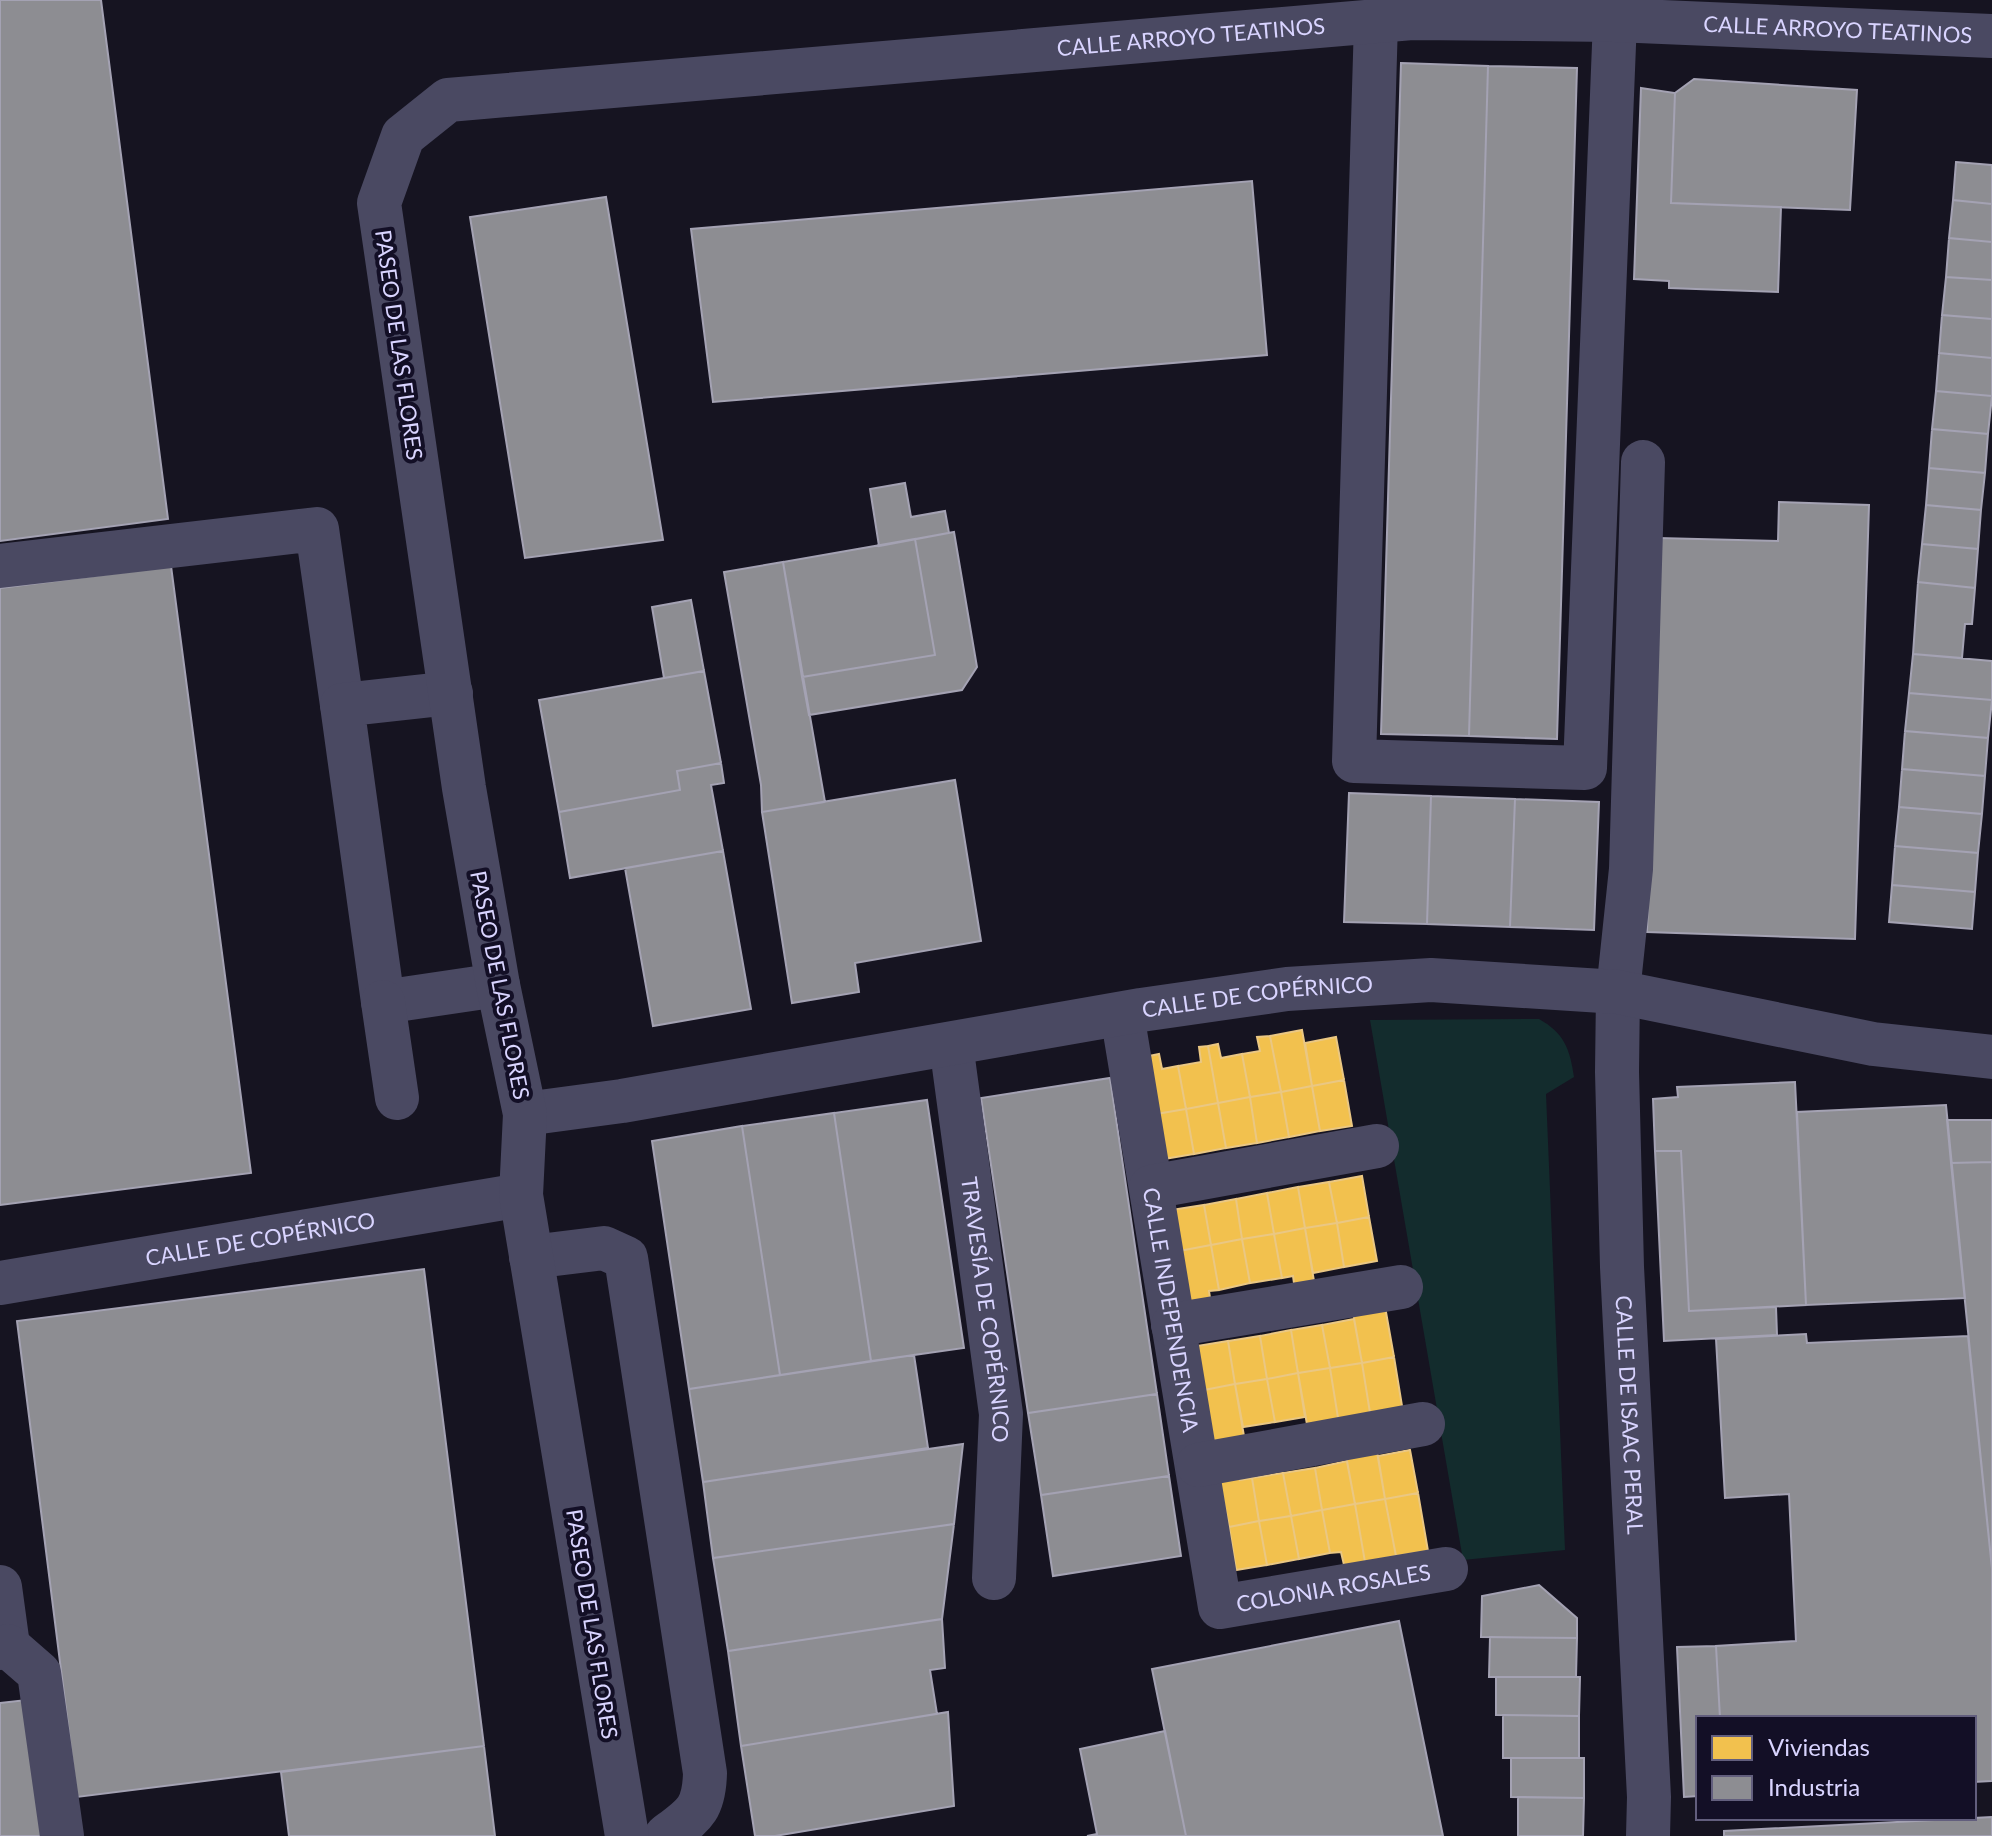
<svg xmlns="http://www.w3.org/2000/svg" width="1992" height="1836" viewBox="0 0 1992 1836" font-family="Lato,sans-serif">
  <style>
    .green { fill: #132c2d }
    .homes { fill: #f2c14e; stroke: #eac783; stroke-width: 2 }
    .industry { fill: #8d8d92; stroke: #a4a2b3; stroke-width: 2 }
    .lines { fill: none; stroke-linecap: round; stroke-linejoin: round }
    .minor { stroke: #4a4962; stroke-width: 44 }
    .labels { text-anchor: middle; stroke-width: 8; stroke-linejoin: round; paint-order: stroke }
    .street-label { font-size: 22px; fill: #d9d4ff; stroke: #130f26 }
  </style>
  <rect width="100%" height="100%" fill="#161421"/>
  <path class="green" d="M1539,1019C1564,1033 1570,1049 1574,1077L1546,1094L1565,1550L1463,1560L1370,1020Z"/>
  <path class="homes" d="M1302,1030L1312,1086L1281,1092L1270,1036Z
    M1270,1036L1281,1092L1250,1097L1242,1054L1260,1051L1257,1037Z
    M1336,1037L1344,1080L1312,1086L1305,1043Z
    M1218,1044L1221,1058L1242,1054L1250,1097L1218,1103L1208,1046Z
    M1208,1046L1218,1103L1186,1109L1178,1066L1201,1062L1199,1047Z
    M1159,1054L1162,1069L1178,1066L1186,1109L1156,1114L1144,1057Z
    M1344,1080L1352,1126L1320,1131L1312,1086Z
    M1312,1086L1320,1131L1289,1137L1281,1092Z
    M1281,1092L1289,1137L1257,1143L1250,1097Z
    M1250,1097L1257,1143L1226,1148L1218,1103Z
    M1218,1103L1226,1148L1194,1154L1186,1109Z
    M1186,1109L1194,1154L1164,1159L1156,1114Z
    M1362,1176L1369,1217L1337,1223L1329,1182Z
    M1329,1182L1337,1223L1305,1228L1298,1187Z
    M1298,1187L1305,1228L1274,1234L1267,1193Z
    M1267,1193L1274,1234L1242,1239L1236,1199Z
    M1236,1199L1242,1239L1211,1245L1204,1205Z
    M1204,1205L1211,1245L1179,1251L1171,1210Z
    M1369,1217L1377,1261L1344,1267L1337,1223Z
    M1337,1223L1344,1267L1313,1273L1305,1228Z
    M1305,1228L1315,1287L1295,1290L1293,1276L1282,1278L1274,1234Z
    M1274,1234L1282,1278L1250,1283L1242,1239Z
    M1242,1239L1250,1283L1219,1290L1211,1245Z
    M1211,1245L1219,1290L1209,1291L1211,1305L1190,1309L1179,1251Z
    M1384,1301L1394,1357L1362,1363L1352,1307Z
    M1354,1319L1362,1363L1330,1368L1322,1325Z
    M1322,1325L1330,1368L1298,1373L1291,1330Z
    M1291,1330L1298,1373L1267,1379L1260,1336Z
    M1260,1336L1267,1379L1235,1384L1228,1341Z
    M1228,1341L1235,1384L1204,1390L1197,1346Z
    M1394,1357L1403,1412L1371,1419L1362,1363Z
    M1362,1363L1371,1419L1339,1424L1330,1368Z
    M1330,1368L1339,1424L1308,1430L1298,1373Z
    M1298,1373L1305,1417L1275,1422L1267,1379Z
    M1267,1379L1275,1422L1243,1427L1235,1384Z
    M1235,1384L1245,1442L1215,1447L1204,1390Z
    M1376,1446L1385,1499L1355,1504L1345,1451Z
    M1410,1450L1418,1493L1385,1499L1378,1456Z
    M1347,1461L1355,1504L1322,1510L1315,1468Z
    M1315,1468L1322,1510L1291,1516L1283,1473Z
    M1239,1470L1240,1480L1252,1478L1259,1521L1229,1527L1218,1474Z
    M1283,1473L1291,1516L1259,1521L1252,1478Z
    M1418,1493L1428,1551L1396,1556L1385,1499Z
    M1385,1499L1396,1556L1365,1562L1355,1504Z
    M1355,1504L1365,1562L1344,1565L1341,1552L1330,1553L1322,1510Z
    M1322,1510L1330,1553L1299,1559L1291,1516Z
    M1291,1516L1299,1559L1267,1565L1259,1521Z
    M1259,1521L1267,1565L1236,1570L1229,1527Z"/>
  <path class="industry" d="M0,0H101L168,519L0,541Z
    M1401,63L1488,66L1469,736L1381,734Z
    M1488,66L1577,68L1557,739L1469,736Z
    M1694,79L1857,90L1850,210L1671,203L1675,93Z
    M1641,88L1675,93L1671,203L1781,207L1778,292L1669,288V281L1634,279Z
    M1956,162L1992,165V204L1953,200Z
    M1252,181L1267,355L713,402L691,229Z
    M606,197L663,540L525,558L470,217Z
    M1953,200L1992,204V242L1949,238Z
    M1949,238L1992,242V280L1946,277Z
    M1946,277L1992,280V319L1942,315Z
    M1942,315L1992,319V358L1939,353Z
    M1939,353L1992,358V396L1936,391Z
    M1936,391L1992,396L1988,434L1932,429Z
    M1932,429L1988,434L1985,473L1929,468Z
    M1929,468L1985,473L1981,510L1926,505Z
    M905,483L911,517L945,511L949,533L879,546L870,489Z
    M1779,502L1869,505L1855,939L1647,932L1659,538L1778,541Z
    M1926,505L1981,510L1978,549L1922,544Z
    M954,532L977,667L962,690L809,715L802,677L935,655L915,539Z
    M915,539L935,655L802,677L783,562Z
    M1922,544L1978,549L1975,588L1918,582Z
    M783,562L825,802L762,812L761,785L724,572Z
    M171,566L251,1173L0,1205V588Z
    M1918,582L1975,588L1972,624H1965L1962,658L1913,654Z
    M691,600L704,671L664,678L652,607Z
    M1913,654L1992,661V700L1909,693Z
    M704,671L721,763L677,771L680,790L559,812L539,700Z
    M1909,693L1992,700L1988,738L1905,731Z
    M1905,731L1988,738L1985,776L1902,769Z
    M721,763L724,783L711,785L723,851L570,878L559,812L680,790L677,771Z
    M1902,769L1985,776L1982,814L1899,807Z
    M955,780L981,941L855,963L859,992L792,1003L762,812Z
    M1349,793L1431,796L1427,924L1344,922Z
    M1431,796L1515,799L1510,927L1427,924Z
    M1515,799L1599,802L1594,930L1510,927Z
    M1899,807L1982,814L1978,853L1895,846Z
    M1895,846L1978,853L1975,892L1892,885Z
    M723,851L751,1009L653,1026L625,868Z
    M1892,885L1975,892L1972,929L1889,922Z
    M1110,1078L1157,1394L1028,1413L981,1098Z
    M1795,1082L1806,1305L1689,1311L1681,1151H1655L1653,1099L1678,1097L1677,1087Z
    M927,1100L964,1348L871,1361L834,1113Z
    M1946,1105L1965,1298L1806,1305L1797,1112Z
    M834,1113L871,1361L780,1375L742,1126Z
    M1947,1120H1992V1162L1951,1163Z
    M742,1126L780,1375L689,1389L652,1141Z
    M1655,1151H1681L1689,1311L1776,1307L1777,1335L1664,1341Z
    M1992,1162V1569L1951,1163Z
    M424,1269L484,1746L77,1797L17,1321Z
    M1806,1334L1807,1343L1968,1336L1992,1569V1781L1974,1782V1718H1720L1716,1646L1796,1641L1789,1494L1725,1498L1716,1339Z
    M914,1355L928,1448L703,1482L689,1389Z
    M1157,1394L1169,1476L1041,1495L1028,1413Z
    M963,1444L954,1524L713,1558L703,1482Z
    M1169,1476L1181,1556L1053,1576L1041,1495Z
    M954,1524L942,1619L728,1651L713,1558Z
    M1539,1585L1577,1618V1638L1481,1637L1482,1596Z
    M942,1619L945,1668L930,1670L937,1714L741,1746L728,1651Z
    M1399,1621L1443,1836H1186L1152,1669Z
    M1490,1637L1577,1638L1576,1677H1489Z
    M1716,1646L1720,1718H1698V1796L1684,1797L1677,1647Z
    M1496,1677H1580L1579,1716L1496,1715Z
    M26,1700L43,1836H0V1703Z
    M948,1712L954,1806L775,1836H755L741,1746Z
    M1503,1715L1579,1716V1758H1503Z
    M1165,1731L1186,1836H1087L1097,1834L1080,1749Z
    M484,1746L495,1836H289L281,1772Z
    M1511,1758H1584V1798L1511,1797Z
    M1518,1797L1584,1798L1583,1836H1518Z
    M1992,1817V1836H1724V1831Z"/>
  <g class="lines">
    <g class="minor">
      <path d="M1376,22L1354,761L1585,768L1615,20"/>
      <path id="s1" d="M1643,462L1631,869L1618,992L1617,1072L1622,1267L1649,1797L1648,1836"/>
      <path d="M0,566L317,529L342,705"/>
      <path d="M451,693L342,705L383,1002L498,985"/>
      <path d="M383,1002L397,1098"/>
      <path id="s2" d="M1122,1014L1220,1607L1446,1569"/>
      <path id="s3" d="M951,1044L1001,1414L994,1578"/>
      <path id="s4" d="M525,1114L622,1101L1141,1010L1287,989L1431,980L1618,992L1873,1044L1992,1057"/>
      <path d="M1151,1187L1377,1146"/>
      <path d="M531,1257L604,1248L626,1258L705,1773C704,1810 694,1815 666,1836"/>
      <path id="s5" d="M0,1283L521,1195"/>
      <path d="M1173,1325L1401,1287"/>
      <path d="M1198,1465L1423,1424"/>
      <path d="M0,1587L8,1646L0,1648"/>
      <path d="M8,1646L39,1673L62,1836"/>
      <path id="s6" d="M627,1836L521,1195L525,1114L498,985L464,788L379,203L403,136L448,100L1412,18L1615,20L1992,36"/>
    </g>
  </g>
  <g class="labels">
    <g class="street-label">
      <text dy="8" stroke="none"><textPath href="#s6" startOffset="3176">CALLE ARROYO TEATINOS</textPath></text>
      <text dy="8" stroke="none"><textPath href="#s6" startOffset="2528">CALLE ARROYO TEATINOS</textPath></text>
      <text transform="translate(399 345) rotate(82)" y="8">PASEO DE LAS FLORES</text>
      <text transform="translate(500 985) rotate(79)" y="8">PASEO DE LAS FLORES</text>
      <text dy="8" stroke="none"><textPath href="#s4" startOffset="742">CALLE DE COPÉRNICO</textPath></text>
      <text dy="8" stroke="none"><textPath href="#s5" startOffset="264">CALLE DE COPÉRNICO</textPath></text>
      <text dy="8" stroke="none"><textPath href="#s3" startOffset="268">TRAVESÍA DE COPÉRNICO</textPath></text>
      <text dy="8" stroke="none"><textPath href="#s2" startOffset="300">CALLE INDEPENDENCIA</textPath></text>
      <text dy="8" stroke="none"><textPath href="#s1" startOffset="954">CALLE DE ISAAC PERAL</textPath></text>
      <text dy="8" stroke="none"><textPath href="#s2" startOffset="716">COLONIA ROSALES</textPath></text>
      <text transform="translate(592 1624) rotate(81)" y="8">PASEO DE LAS FLORES</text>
    </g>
  </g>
  <rect x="1696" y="1716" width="280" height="104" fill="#130f26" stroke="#625e7d" stroke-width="2"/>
  <rect x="1712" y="1736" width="40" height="24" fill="#f2c14e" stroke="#625e7d" stroke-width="2"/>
  <text x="1768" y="1756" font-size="24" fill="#d9d4ff">Viviendas</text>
  <rect x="1712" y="1776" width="40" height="24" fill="#8d8d92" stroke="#625e7d" stroke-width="2"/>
  <text x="1768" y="1796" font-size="24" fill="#d9d4ff">Industria</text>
</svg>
